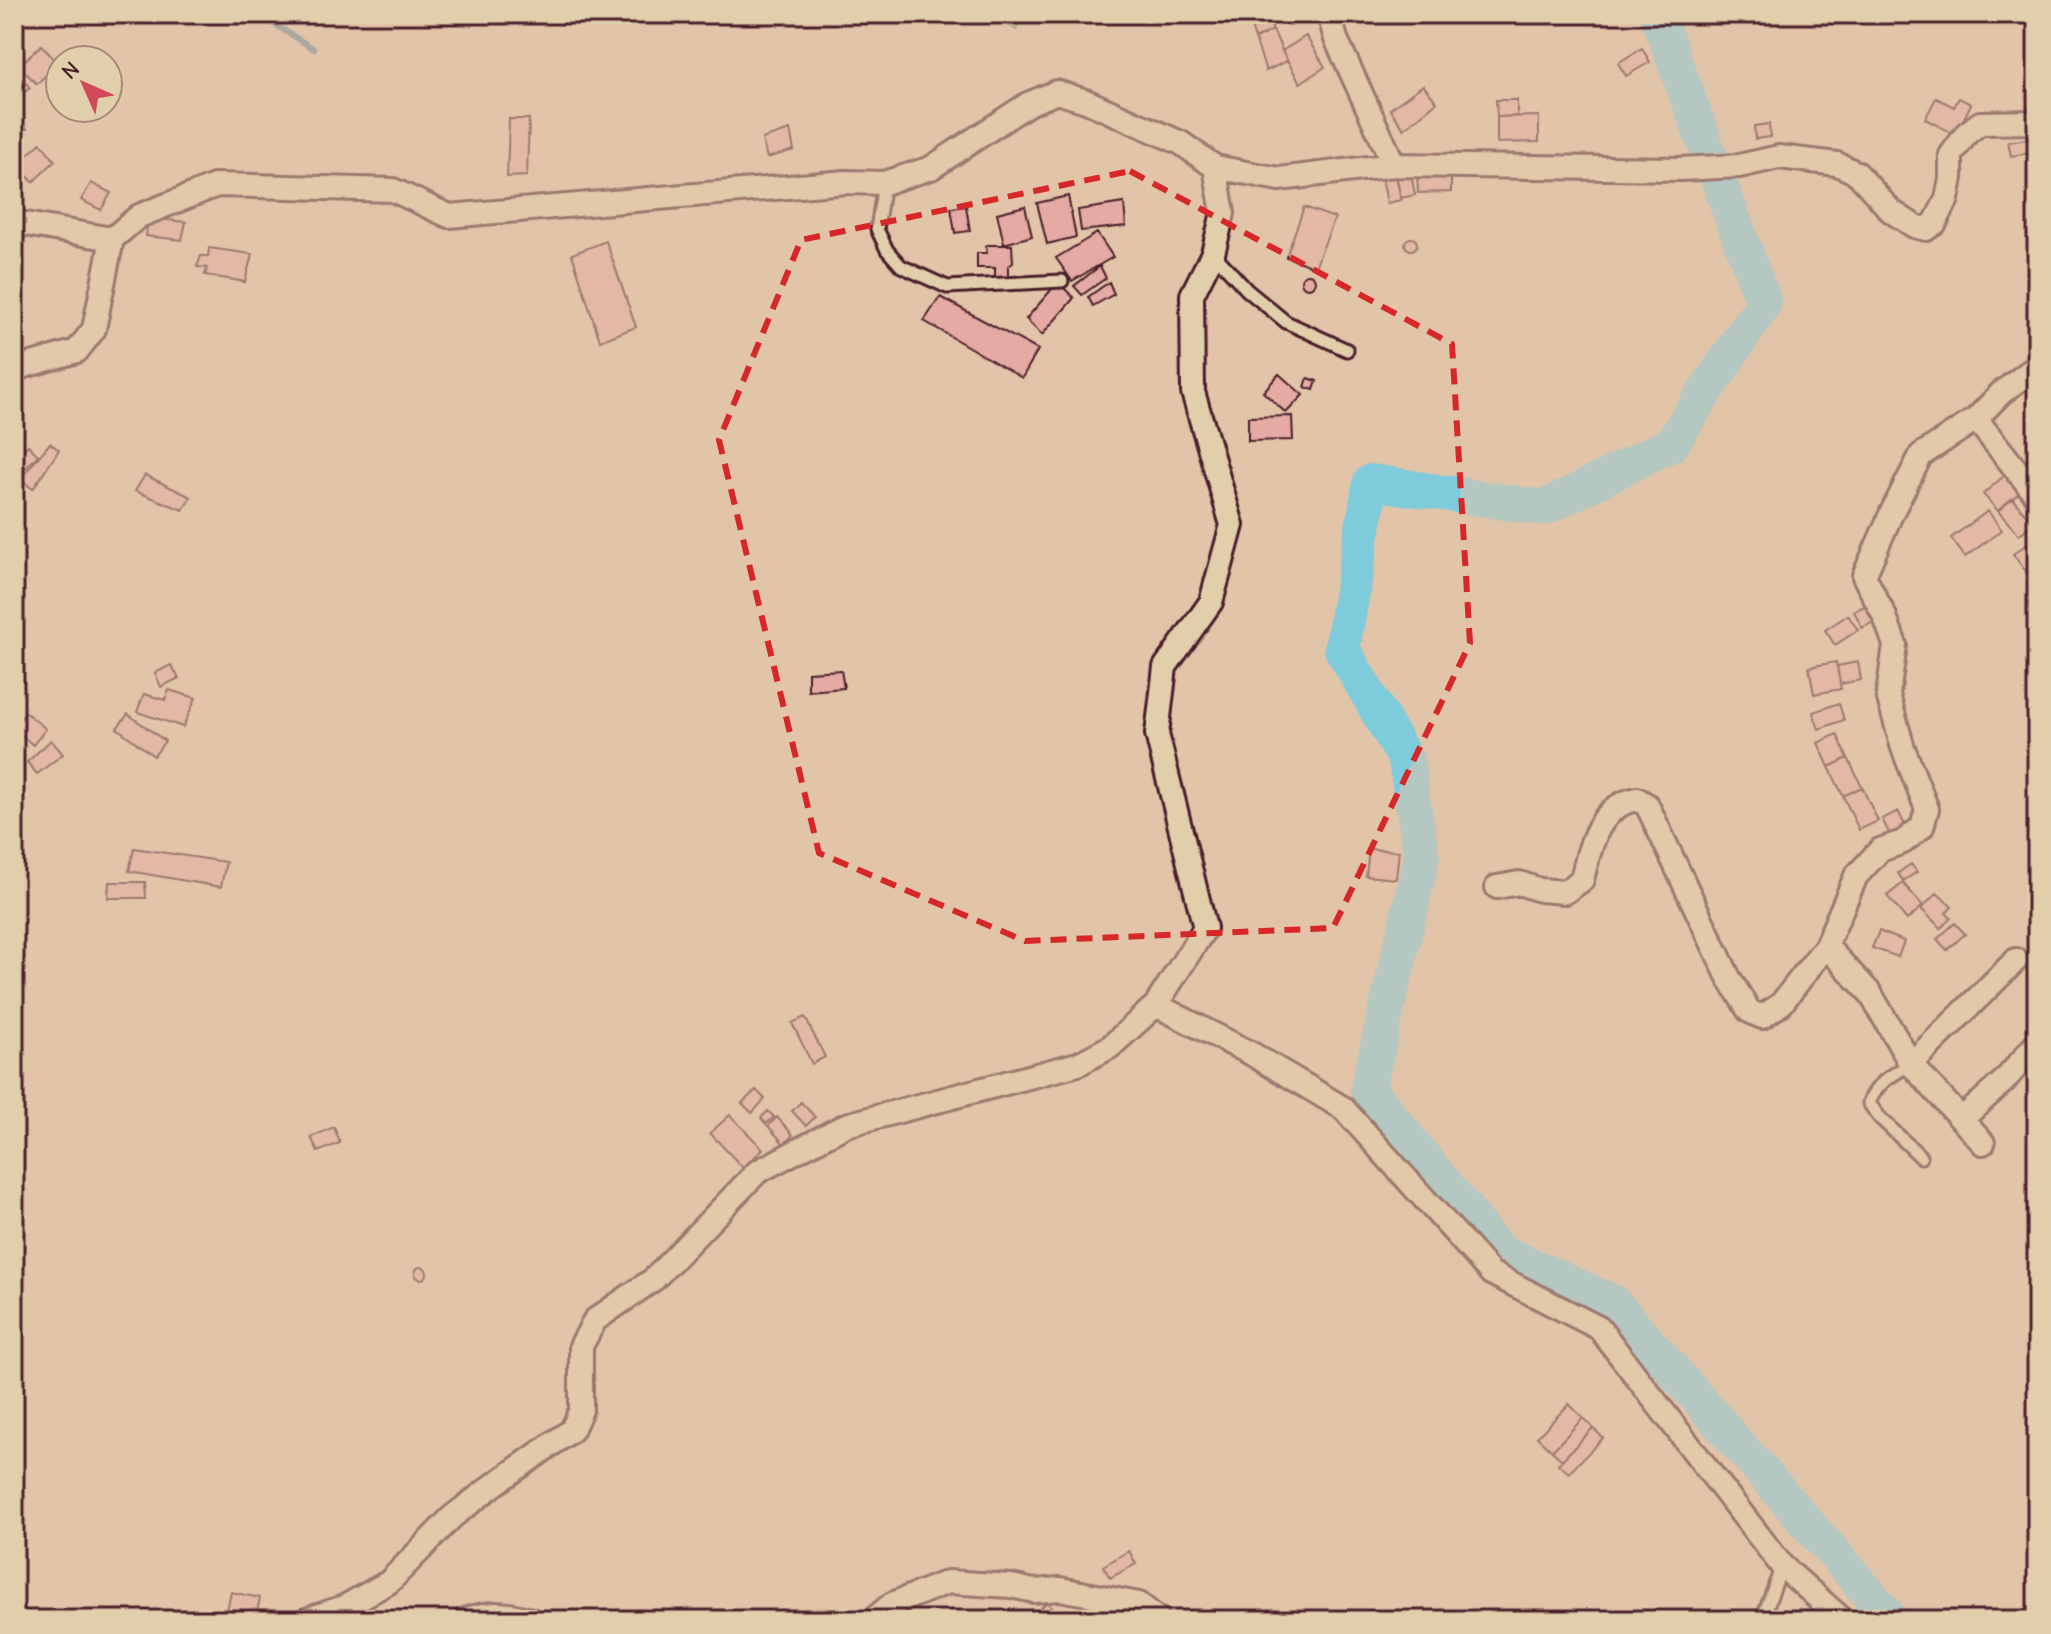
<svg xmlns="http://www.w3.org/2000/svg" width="2051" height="1634" viewBox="0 0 2051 1634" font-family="'Comic Neue',sans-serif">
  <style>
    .green { fill: #b4dc98; stroke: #7f7e62; stroke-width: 2 }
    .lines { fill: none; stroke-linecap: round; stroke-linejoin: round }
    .stream { stroke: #698695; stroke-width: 6 }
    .river { stroke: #7dcbdb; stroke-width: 36 }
    .building { fill: #e4aaa3; stroke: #4a1f2b; stroke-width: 2 }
    .lane-casing { stroke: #4a1f2b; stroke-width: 17 }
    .street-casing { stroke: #4a1f2b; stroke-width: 28 }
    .lane { stroke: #e1cfac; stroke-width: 11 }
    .street { stroke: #e1cfac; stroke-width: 22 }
    .marked { fill: none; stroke: #d62828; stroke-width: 6; stroke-dasharray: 16 10; stroke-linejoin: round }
  </style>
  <rect width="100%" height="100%" fill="#e2c4a9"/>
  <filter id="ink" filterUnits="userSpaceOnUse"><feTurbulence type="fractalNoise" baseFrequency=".0125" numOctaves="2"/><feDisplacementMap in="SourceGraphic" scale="16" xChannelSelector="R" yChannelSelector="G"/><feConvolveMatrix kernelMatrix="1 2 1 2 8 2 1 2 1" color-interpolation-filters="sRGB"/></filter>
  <g filter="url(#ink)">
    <path class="green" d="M991,14H1022L1016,30Z"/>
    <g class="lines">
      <path class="stream" d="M258,14L314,49"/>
      <path class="river" d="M1657,14L1764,303L1671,444L1544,508L1371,482L1342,649L1406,760L1422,858L1368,1089L1499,1251L1614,1303L1892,1620"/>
    </g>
    <path class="building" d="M1247,14H1266L1273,30L1255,39Z
      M1273,30L1287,61L1266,71L1255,39Z
      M1306,36L1325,67L1300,83L1282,51Z
      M41,45L58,63L37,84L19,66Z
      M1642,48L1650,62L1626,76L1618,63Z
      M22,78L30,88L15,99L14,84Z
      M1423,85L1437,102L1404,129L1390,109Z
      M1936,98L1954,107L1959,98L1971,104L1956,135L1925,119Z
      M1496,100H1517V116L1497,117Z
      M1539,116V142L1497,143V117Z
      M21,119L27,129L14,139V123Z
      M509,119H529L527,176L507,177Z
      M1769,124L1770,137L1755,139L1754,126Z
      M790,130L794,150L767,158L762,139Z
      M2028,139L2030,153L2011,156L2008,142Z
      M41,143L55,161L33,182L16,164Z
      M1451,168V192L1418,193L1417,169Z
      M1410,169L1415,195L1401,198L1396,175Z
      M1396,175L1401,200L1387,203L1382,178Z
      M91,183L111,193L101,210L81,200Z
      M1068,196L1076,237L1047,244L1037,203Z
      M1124,203L1126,226L1081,231L1078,210Z
      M966,206L970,231L955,233L951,208Z
      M1025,206L1032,236L1004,244L997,213Z
      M1304,207L1335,218L1315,267L1286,257Z
      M148,218L186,222L182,240L146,236Z
      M1097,233L1113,257L1072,281L1056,258Z
      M1405 244a6 6 0 1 1 12 0a6 6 0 1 1-12 0Z
      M606,241L636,327L600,341L572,254Z
      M986,245H1012L1013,263L1008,266V278H995V268H977V253H987Z
      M209,248L252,254L245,282L205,275L207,268L197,267L201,256H208Z
      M1100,266L1106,278L1082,295L1074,286Z
      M1301 281a7 7 0 1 1 14 0a7 7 0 1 1-14 0Z
      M1058,282L1074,298L1042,335L1026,319Z
      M1109,282L1114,294L1093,306L1088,297Z
      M940,297L1038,350L1022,378L924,321Z
      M1279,374L1303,395L1286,413L1263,392Z
      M1308,378L1317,381L1314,390L1305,387Z
      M1292,416L1293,440L1248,441V417Z
      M50,443L59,450L33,489L20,479Z
      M28,445L38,455L21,473L14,467V459Z
      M2012,469L2027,486L1998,511L1983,494Z
      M145,475L191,497L183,510L135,491Z
      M2012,498L2033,523L2019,535L1998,511Z
      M1988,511L2002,530L1965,557L1951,538Z
      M2037,537V565L2027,573L2013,554Z
      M1874,601L1882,618L1862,628L1854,611Z
      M1848,615L1858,630L1835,645L1825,630Z
      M1836,662L1841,689L1814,694L1809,667Z
      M1858,662L1861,680L1840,684L1837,666Z
      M171,665L179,678L161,687L155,673Z
      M841,670L844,688L808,691V672Z
      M169,690L196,698L183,727L137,712L144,694L165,700Z
      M1839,703L1844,720L1819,729L1813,712Z
      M25,712L46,729L33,745L14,729Z
      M128,714L165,741L154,756L117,728Z
      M1837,734L1848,758L1829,767L1818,743Z
      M51,740L63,754L37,774L27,762Z
      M1848,758L1862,787L1843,796L1829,767Z
      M1862,787L1878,821L1859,830L1843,796Z
      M1898,811L1908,831L1892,839L1882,819Z
      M134,848L226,862L221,887L129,871Z
      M1369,849L1399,851L1396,879L1366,876Z
      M1911,864L1917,872L1903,881L1898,873Z
      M109,882H145L146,898H108Z
      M1903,883L1923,906L1907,920L1887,896Z
      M1937,893L1952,907L1946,913L1951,918L1941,928L1921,909Z
      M1955,923L1965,934L1947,950L1937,939Z
      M1879,931L1904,941L1898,957L1872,948Z
      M805,1017L825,1057L812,1064L792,1023Z
      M756,1090L765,1099L752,1113L742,1103Z
      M801,1102L815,1117L806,1126L792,1111Z
      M768,1111L774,1117L766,1124L761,1118Z
      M730,1115L763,1149L743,1168L710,1133Z
      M777,1117L793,1135L784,1144L768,1126Z
      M334,1127L340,1143L318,1152L311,1137Z
      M415 1273a6 6 0 1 1 12 0a6 6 0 1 1-12 0Z
      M1569,1404L1583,1418L1552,1451L1537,1437Z
      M1583,1418L1593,1428L1562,1460L1552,1451Z
      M1593,1428L1603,1438L1569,1473L1558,1464Z
      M1129,1551L1136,1564L1110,1578L1103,1566Z
      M231,1592L260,1598L255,1620L226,1615Z
      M1046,1602L1067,1620H1031Z"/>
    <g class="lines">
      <defs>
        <path id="lane" d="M884,183L877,229L887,250L901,266L947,287L1062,281
          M1213,253L1247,290L1286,322L1347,350
          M1911,1064C1892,1075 1877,1082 1869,1103L1879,1117L1921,1157
          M1762,1620L1782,1566"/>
        <path id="street" d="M1329,14L1336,39L1394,165L1680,169L1739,166L1779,157L1837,164L1857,173L1891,211L1914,226L1926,229L1935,223L1947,199L1951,178V155L1967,133L1980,123L2037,122
          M1215,167L1223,213L1213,253L1192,295L1193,392L1232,525L1211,602L1165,667L1157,734L1205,928L1156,1005L1252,1054L1343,1108L1491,1273L1599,1328L1782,1566L1843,1620
          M14,222L112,239
          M2037,366L2001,393L1976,419L2037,496
          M14,369L77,351L94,329L112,239L139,216L217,185L393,190L449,216L846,182L884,183L931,168L1028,104L1057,92L1086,101L1181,143L1215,167L1279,179L1394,165
          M1497,887L1519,883L1540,890L1565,892L1582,880C1590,846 1598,806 1637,799L1647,805L1729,978L1749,1011L1762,1017L1781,1004L1826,946L1856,876L1880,850L1903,842L1922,827L1927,809L1903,748L1888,695L1895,645L1885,617L1864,576L1892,512L1921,455L1976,419
          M1826,946L1870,993L1911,1064L1983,1143
          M1911,1064L2016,960
          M1963,1118L2004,1081L2037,1043
          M306,1620L344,1607L389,1582L452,1517L495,1484L572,1430L581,1410V1346L595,1320L654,1279L757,1172L846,1125L1078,1064L1110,1047L1156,1005
          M465,1620C488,1611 508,1613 531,1620
          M873,1620L892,1604L948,1582L1011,1586L1034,1591L1060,1589L1139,1604L1159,1620"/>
      </defs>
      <use href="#lane" class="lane-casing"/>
      <use href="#street" class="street-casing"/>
      <use href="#lane" class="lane"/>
      <use href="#street" class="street"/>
    </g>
  </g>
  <path d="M0 0H2051V1634H0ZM1130,171L1452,344L1470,643L1333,928L1025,941L819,853L719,440L801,240Z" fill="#e2c4a9" fill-opacity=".55" fill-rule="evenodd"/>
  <path class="marked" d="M1130,171L1452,344L1470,643L1333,928L1025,941L819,853L719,440L801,240Z"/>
  <rect width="2051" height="1634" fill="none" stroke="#e1cfac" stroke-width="48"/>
  <rect x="24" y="24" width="2003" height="1586" fill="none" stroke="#4a1f2b" stroke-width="3" filter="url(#ink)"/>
  <g transform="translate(84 84) rotate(315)"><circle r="38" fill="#e1cfac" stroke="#a58978" stroke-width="2"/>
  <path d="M0-6L14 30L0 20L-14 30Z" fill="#d1495b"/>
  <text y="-12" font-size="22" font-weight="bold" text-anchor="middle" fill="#4a1f2b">N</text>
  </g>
</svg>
